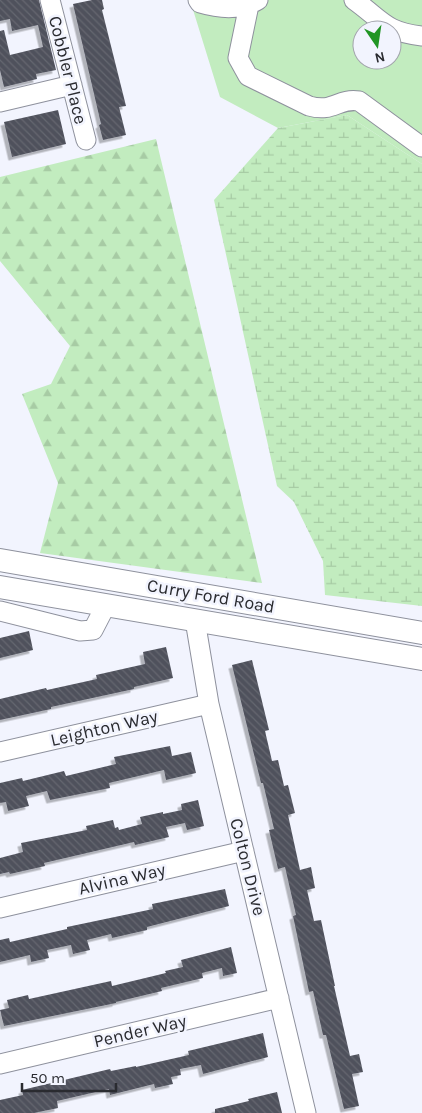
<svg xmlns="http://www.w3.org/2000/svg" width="422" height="1113" viewBox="0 0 422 1113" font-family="Karla,sans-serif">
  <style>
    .green { fill: #c2ecbf; fill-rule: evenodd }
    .forest { fill: url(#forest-firs) }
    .wetland { fill: url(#wetland-marsh) }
    .building { fill: url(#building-back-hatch); filter: url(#shadow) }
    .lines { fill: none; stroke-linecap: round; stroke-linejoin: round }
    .minor-casing { stroke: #8e919d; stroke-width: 21 }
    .major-casing { stroke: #8e919d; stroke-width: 24 }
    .minor { stroke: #fff; stroke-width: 19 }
    .major { stroke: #fff; stroke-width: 22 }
    .labels { text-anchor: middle; stroke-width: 5; stroke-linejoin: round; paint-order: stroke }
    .street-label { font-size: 18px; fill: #2a2b30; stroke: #f2f4fe }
  </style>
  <defs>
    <pattern id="forest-firs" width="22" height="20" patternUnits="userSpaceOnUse" patternTransform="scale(1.25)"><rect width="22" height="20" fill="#c2ecbf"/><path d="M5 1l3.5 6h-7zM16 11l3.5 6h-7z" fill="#a7cba4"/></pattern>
    <pattern id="wetland-marsh" width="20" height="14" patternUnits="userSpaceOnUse" patternTransform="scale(1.25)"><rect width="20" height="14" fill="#c2ecbf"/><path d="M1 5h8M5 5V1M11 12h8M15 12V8" fill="none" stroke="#a7cba4"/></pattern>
    <pattern id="building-back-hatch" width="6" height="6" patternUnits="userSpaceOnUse" patternTransform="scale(1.25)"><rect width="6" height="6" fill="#4f515c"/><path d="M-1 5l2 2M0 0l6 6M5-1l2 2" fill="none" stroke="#656770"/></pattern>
    <filter id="shadow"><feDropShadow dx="-3.5" dy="3.5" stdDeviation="0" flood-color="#0004"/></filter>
  </defs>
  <rect width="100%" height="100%" fill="#f2f4fe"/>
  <path class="green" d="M190,0H422V164L347,115L278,128L220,97ZM362,30H392V60H362Z"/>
  <path class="forest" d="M156,139L262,583L40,553L58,483L22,394L51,384L70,346L0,261V177Z"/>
  <path class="wetland" d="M347,115L422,164V606L325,595L323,561L294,502L277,486L214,200L278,128Z"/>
  <path class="building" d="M0,0H39L56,70L36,74L37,79L4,87L0,70V31L4,30L10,55L43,47L38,25L12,31L10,19L0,21Z
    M92,0H102L104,9L102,10L126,106L119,107L126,135L103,140L99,125L101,124L73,4Z
    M58,110L66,144L12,157L4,122Z
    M29,631L33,650L0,658V638Z
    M166,647L173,678L134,687V689L51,707V709L0,720V699L46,688L47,690L97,679L96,675L145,664L143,652Z
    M252,660L269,730L265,731L272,761L278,760L284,786L288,785L295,813L288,815L300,870L311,867L315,888L307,890L314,921L321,920L335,986H334L350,1056L359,1054L363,1072L352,1074L359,1106L344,1109L326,1035H323L313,991L309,992L293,916L296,915L285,867L278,869L269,830L274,829L263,783H261L232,665Z
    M170,746L172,756L191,752L196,773L166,780L164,770L109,783L110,788L50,800L47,791L26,796L29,806L8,811L6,802L0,803V783L22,778L23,781L64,771L66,776L116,764L114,757Z
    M198,800L204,826L187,830L185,823L166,827L169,837L135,845L134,842L44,863L45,866L10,874L9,872L0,874V858L23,852L21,843L87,830L86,826L113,820L115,828L118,827L119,830L142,824L140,817L163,812V814L182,810L181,804Z
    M225,889L229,906L147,927V930L112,938L111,934L87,940L90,950L73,954L71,945L47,950L49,958L31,962L30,955L0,962V940L9,938L10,942L67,929V927L153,909L152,904Z
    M231,947L237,973L223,976L222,968L202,973L203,978L161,988L162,991L116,1002V1003L4,1026L0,1010L9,1008L7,1000L28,995L29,999L111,981L112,986L166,973L165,971L183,967L181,960Z
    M263,1033L268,1057L203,1074L201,1065L180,1069L181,1075L171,1077L173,1084L155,1088L154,1084L110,1095L109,1089L57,1101L58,1108L34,1113H0V1100L23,1095L22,1090L110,1069L111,1071L136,1066V1067L189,1055L188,1051Z
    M277,1092L282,1113H215V1109L249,1101L248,1099Z"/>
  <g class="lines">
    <defs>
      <path id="minor" d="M50,0L86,140
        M198,0L200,3C220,9 240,11 258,0
        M354,0C382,20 385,32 422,36
        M249,5L238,58L248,76L309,106C334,113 337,98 359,101L422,147
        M0,102L72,85
        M0,611L80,631L93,630L106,605
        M195,620L209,704L306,1113
        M0,752L209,704
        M0,908L244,851
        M0,1064L279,998"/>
      <path id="major" d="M0,560L422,633
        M0,587L422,659"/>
    </defs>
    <use href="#minor" class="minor-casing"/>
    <use href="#major" class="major-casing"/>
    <use href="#minor" class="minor"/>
    <use href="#major" class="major"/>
  </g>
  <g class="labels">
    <g class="street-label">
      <text transform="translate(68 70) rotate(76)" y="6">Cobbler Place</text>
      <text transform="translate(211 596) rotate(10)" y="6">Curry Ford Road</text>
      <text transform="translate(104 728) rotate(-13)" y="6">Leighton Way</text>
      <text transform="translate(248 867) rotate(76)" y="6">Colton Drive</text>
      <text transform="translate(122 879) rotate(-13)" y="6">Alvina Way</text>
      <text transform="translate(140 1031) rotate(-13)" y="6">Pender Way</text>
    </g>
  </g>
  <g transform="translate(377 45) rotate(167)"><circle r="24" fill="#f2f4fe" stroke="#a2a4ac"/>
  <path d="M0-4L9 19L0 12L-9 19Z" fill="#219524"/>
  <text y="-8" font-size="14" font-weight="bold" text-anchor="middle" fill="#2a2b30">N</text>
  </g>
  <path d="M22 1083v8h94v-8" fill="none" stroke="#2a2b30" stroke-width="2.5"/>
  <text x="30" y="1083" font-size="15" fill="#2a2b30" stroke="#f2f4fe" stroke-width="4" paint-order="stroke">50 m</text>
</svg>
